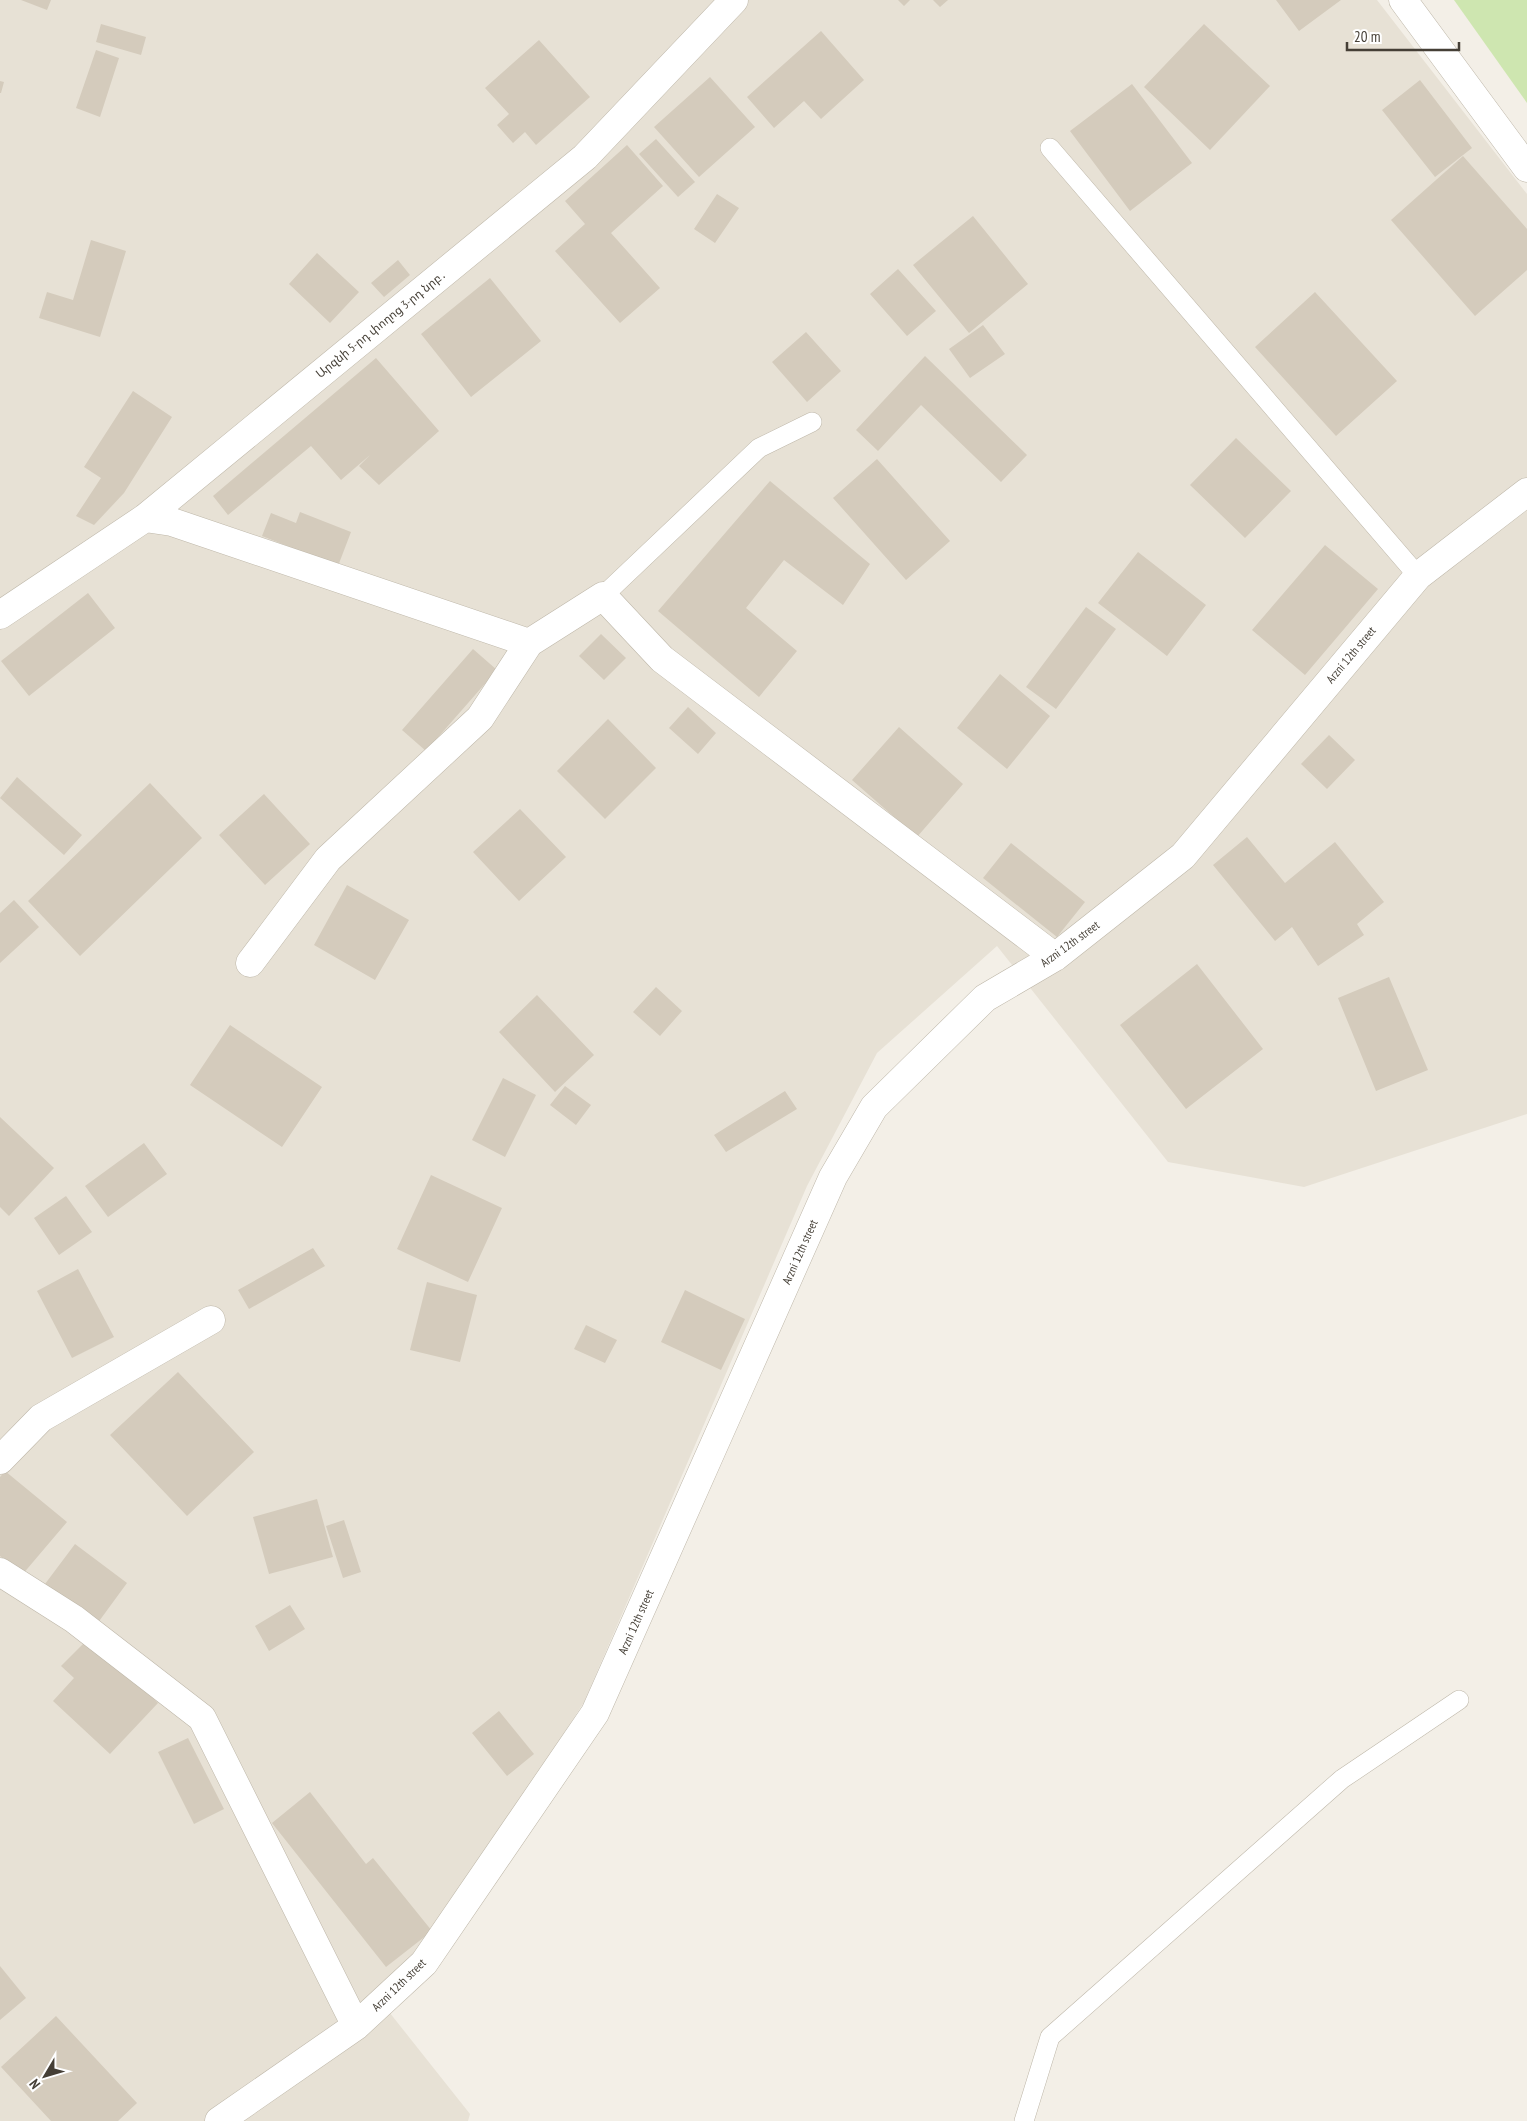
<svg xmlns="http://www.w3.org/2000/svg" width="1527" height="2121" viewBox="0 0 1527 2121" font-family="'PT Sans Narrow','Noto Sans Armenian',sans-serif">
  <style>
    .residential { fill: #e7e1d5 }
    .green { fill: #cee6b0 }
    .building { fill: #d4cbbc }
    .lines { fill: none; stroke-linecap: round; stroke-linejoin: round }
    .lane-casing { stroke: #beb7a9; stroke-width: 20 }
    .street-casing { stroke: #beb7a9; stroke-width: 29 }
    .lane { stroke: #fff; stroke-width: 19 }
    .street { stroke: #fff; stroke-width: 28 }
    .labels { text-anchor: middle; stroke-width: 4; stroke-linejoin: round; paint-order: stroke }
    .street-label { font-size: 12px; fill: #453f36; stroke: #fff }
  </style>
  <rect width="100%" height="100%" fill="#f3efe7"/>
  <path class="residential" d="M0,0H1377L1527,194V1114L1304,1187L1168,1162L997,946L877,1053L807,1186L584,1702L450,1911L378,1998L470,2114L468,2121H0Z"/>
  <path class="green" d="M1454,0H1527V103Z"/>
  <path class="building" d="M21,0H51L47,10Z
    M898,0H910L904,6Z
    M933,0H948L940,7Z
    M1276,0H1341L1299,31Z
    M101,24L146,37L141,55L96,42Z
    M1204,24L1270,86L1210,150L1144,87Z
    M821,31L864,80L821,119L804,101L774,128L747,97Z
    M539,40L590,97L536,145L525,132L513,143L497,125L509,114L485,88Z
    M96,50L119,58L100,117L76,108Z
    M710,77L755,127L699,177L654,127Z
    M1420,80L1472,148L1435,177L1382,110Z
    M0,81L4,82L1,93H0Z
    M1132,84L1192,163L1130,211L1070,131Z
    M656,139L695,182L678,197L639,154Z
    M627,145L663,186L611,233L660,288L620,323L555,251L585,224L565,201Z
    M1463,156L1527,229V270L1475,316L1391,220Z
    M717,194L739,208L715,243L694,229Z
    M973,216L1028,284L969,333L913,265Z
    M91,240L126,251L100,337L39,318L47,292L73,300Z
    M317,253L359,292L330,323L289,284Z
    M398,260L410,275L384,297L371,283Z
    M898,269L936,311L907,336L870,294Z
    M490,278L541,341L471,397L421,334Z
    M1315,292L1397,381L1336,436L1255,347Z
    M983,325L1005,354L970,378L949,349Z
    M806,332L841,371L807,402L772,362Z
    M925,356L1027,455L1001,482L921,405L878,451L856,430Z
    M376,358L439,431L379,485L359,466L370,455L341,480L311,446L228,515L213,496Z
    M133,391L172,417L124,493L94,525L76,516L101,478L84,467Z
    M1236,438L1291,491L1245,538L1190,485Z
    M877,459L950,541L906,580L833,498Z
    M770,481L870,564L843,605L784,560L746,608L797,651L759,697L658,611Z
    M300,512L351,532L338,566L262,536L271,513L296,523Z
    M1325,545L1378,589L1305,675L1252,630Z
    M1138,552L1206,605L1167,656L1098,603Z
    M88,593L115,628L29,696L1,661Z
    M1086,607L1116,629L1056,709L1026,687Z
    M601,634L626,658L604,680L579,656Z
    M473,649L497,670L426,751L402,730Z
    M1000,674L1050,716L1007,769L957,728Z
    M688,707L716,733L698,754L669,728Z
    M608,719L656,768L605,819L557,771Z
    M899,727L963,784L917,837L852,780Z
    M1329,735L1355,760L1327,789L1301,764Z
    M17,777L82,835L64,855L0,798Z
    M150,783L202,838L80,956L28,901Z
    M264,794L310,844L265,885L219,835Z
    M520,809L566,857L519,901L473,852Z
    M1247,837L1285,883L1335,842L1384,902L1357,924L1364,935L1318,966L1292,927L1275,941L1213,865Z
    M1011,843L1085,902L1057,937L983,878Z
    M347,885L409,920L375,980L314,945Z
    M14,900L39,927L0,963V913Z
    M1197,964L1263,1049L1186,1109L1120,1025Z
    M1389,977L1428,1070L1376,1091L1338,998Z
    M656,987L682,1011L660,1036L633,1012Z
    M537,995L594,1055L555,1092L499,1032Z
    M230,1025L322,1087L282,1147L190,1085Z
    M503,1078L536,1095L505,1157L472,1140Z
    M565,1086L591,1105L576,1125L550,1105Z
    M785,1091L797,1109L726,1152L714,1135Z
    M0,1117L54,1168L9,1216L0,1207Z
    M144,1143L167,1174L108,1217L85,1186Z
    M431,1175L502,1208L468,1282L397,1249Z
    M66,1196L92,1232L59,1255L34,1218Z
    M313,1248L325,1266L249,1309L238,1290Z
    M78,1269L114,1337L72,1358L37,1291Z
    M427,1282L477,1295L460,1362L410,1350Z
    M685,1290L745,1319L721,1370L661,1342Z
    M586,1325L617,1340L605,1363L574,1349Z
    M178,1372L254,1452L187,1516L110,1435Z
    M5,1471L67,1522L22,1575L0,1556V1477Z
    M317,1499L333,1557L269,1574L253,1517Z
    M344,1520L361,1572L343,1578L326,1526Z
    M75,1544L127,1583L97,1624L45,1584Z
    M290,1605L305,1629L269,1651L255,1626Z
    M90,1637L158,1703L110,1754L53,1701L74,1678L61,1666Z
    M499,1711L534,1754L507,1776L472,1733Z
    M188,1738L224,1809L194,1824L158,1752Z
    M310,1792L366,1864L373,1858L432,1931L386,1967L272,1823Z
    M0,1966L26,1998L0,2020Z
    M56,2016L137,2103L118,2121H51L1,2067Z"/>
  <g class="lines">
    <defs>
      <path id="lane" d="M1050,148L1418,576
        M603,596L759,448L812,422
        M1024,2121L1050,2037L1342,1779L1459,1700"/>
      <path id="street" d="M1403,0L1527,168
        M145,518L172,522L529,643L603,596L662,659L1055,957
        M0,615L145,518L585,157L734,0
        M250,963L328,859L480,718L529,643
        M0,1460L41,1418L211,1320
        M0,1572L74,1619L202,1718L356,2026
        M219,2121L356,2026L424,1963L595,1713L833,1177L874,1107L985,998L1055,957L1183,856L1418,576L1527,492"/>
    </defs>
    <use href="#lane" class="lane-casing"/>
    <use href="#street" class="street-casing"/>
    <use href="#lane" class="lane"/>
    <use href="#street" class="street"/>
  </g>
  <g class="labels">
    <g class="street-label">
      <text transform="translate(381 324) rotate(-39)" y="4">Արզնի 5-րդ փողոց 3-րդ նրբ․</text>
      <text transform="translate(1351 655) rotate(-50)" y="4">Arzni 12th street</text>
      <text transform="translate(1070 944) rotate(-36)" y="4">Arzni 12th street</text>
      <text transform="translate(800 1252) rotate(-66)" y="4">Arzni 12th street</text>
      <text transform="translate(636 1622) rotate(-66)" y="4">Arzni 12th street</text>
      <text transform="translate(399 1985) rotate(-44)" y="4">Arzni 12th street</text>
    </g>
  </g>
  <g transform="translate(45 2076) rotate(232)" stroke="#ffffff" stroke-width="4" paint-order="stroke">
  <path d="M0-4L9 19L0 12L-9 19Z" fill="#453f36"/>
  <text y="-8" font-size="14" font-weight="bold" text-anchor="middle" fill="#453f36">N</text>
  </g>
  <path d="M1347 42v8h112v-8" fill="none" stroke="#453f36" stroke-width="2.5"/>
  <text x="1354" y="42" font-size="15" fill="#453f36" stroke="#ffffff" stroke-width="4" paint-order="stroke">20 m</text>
</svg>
